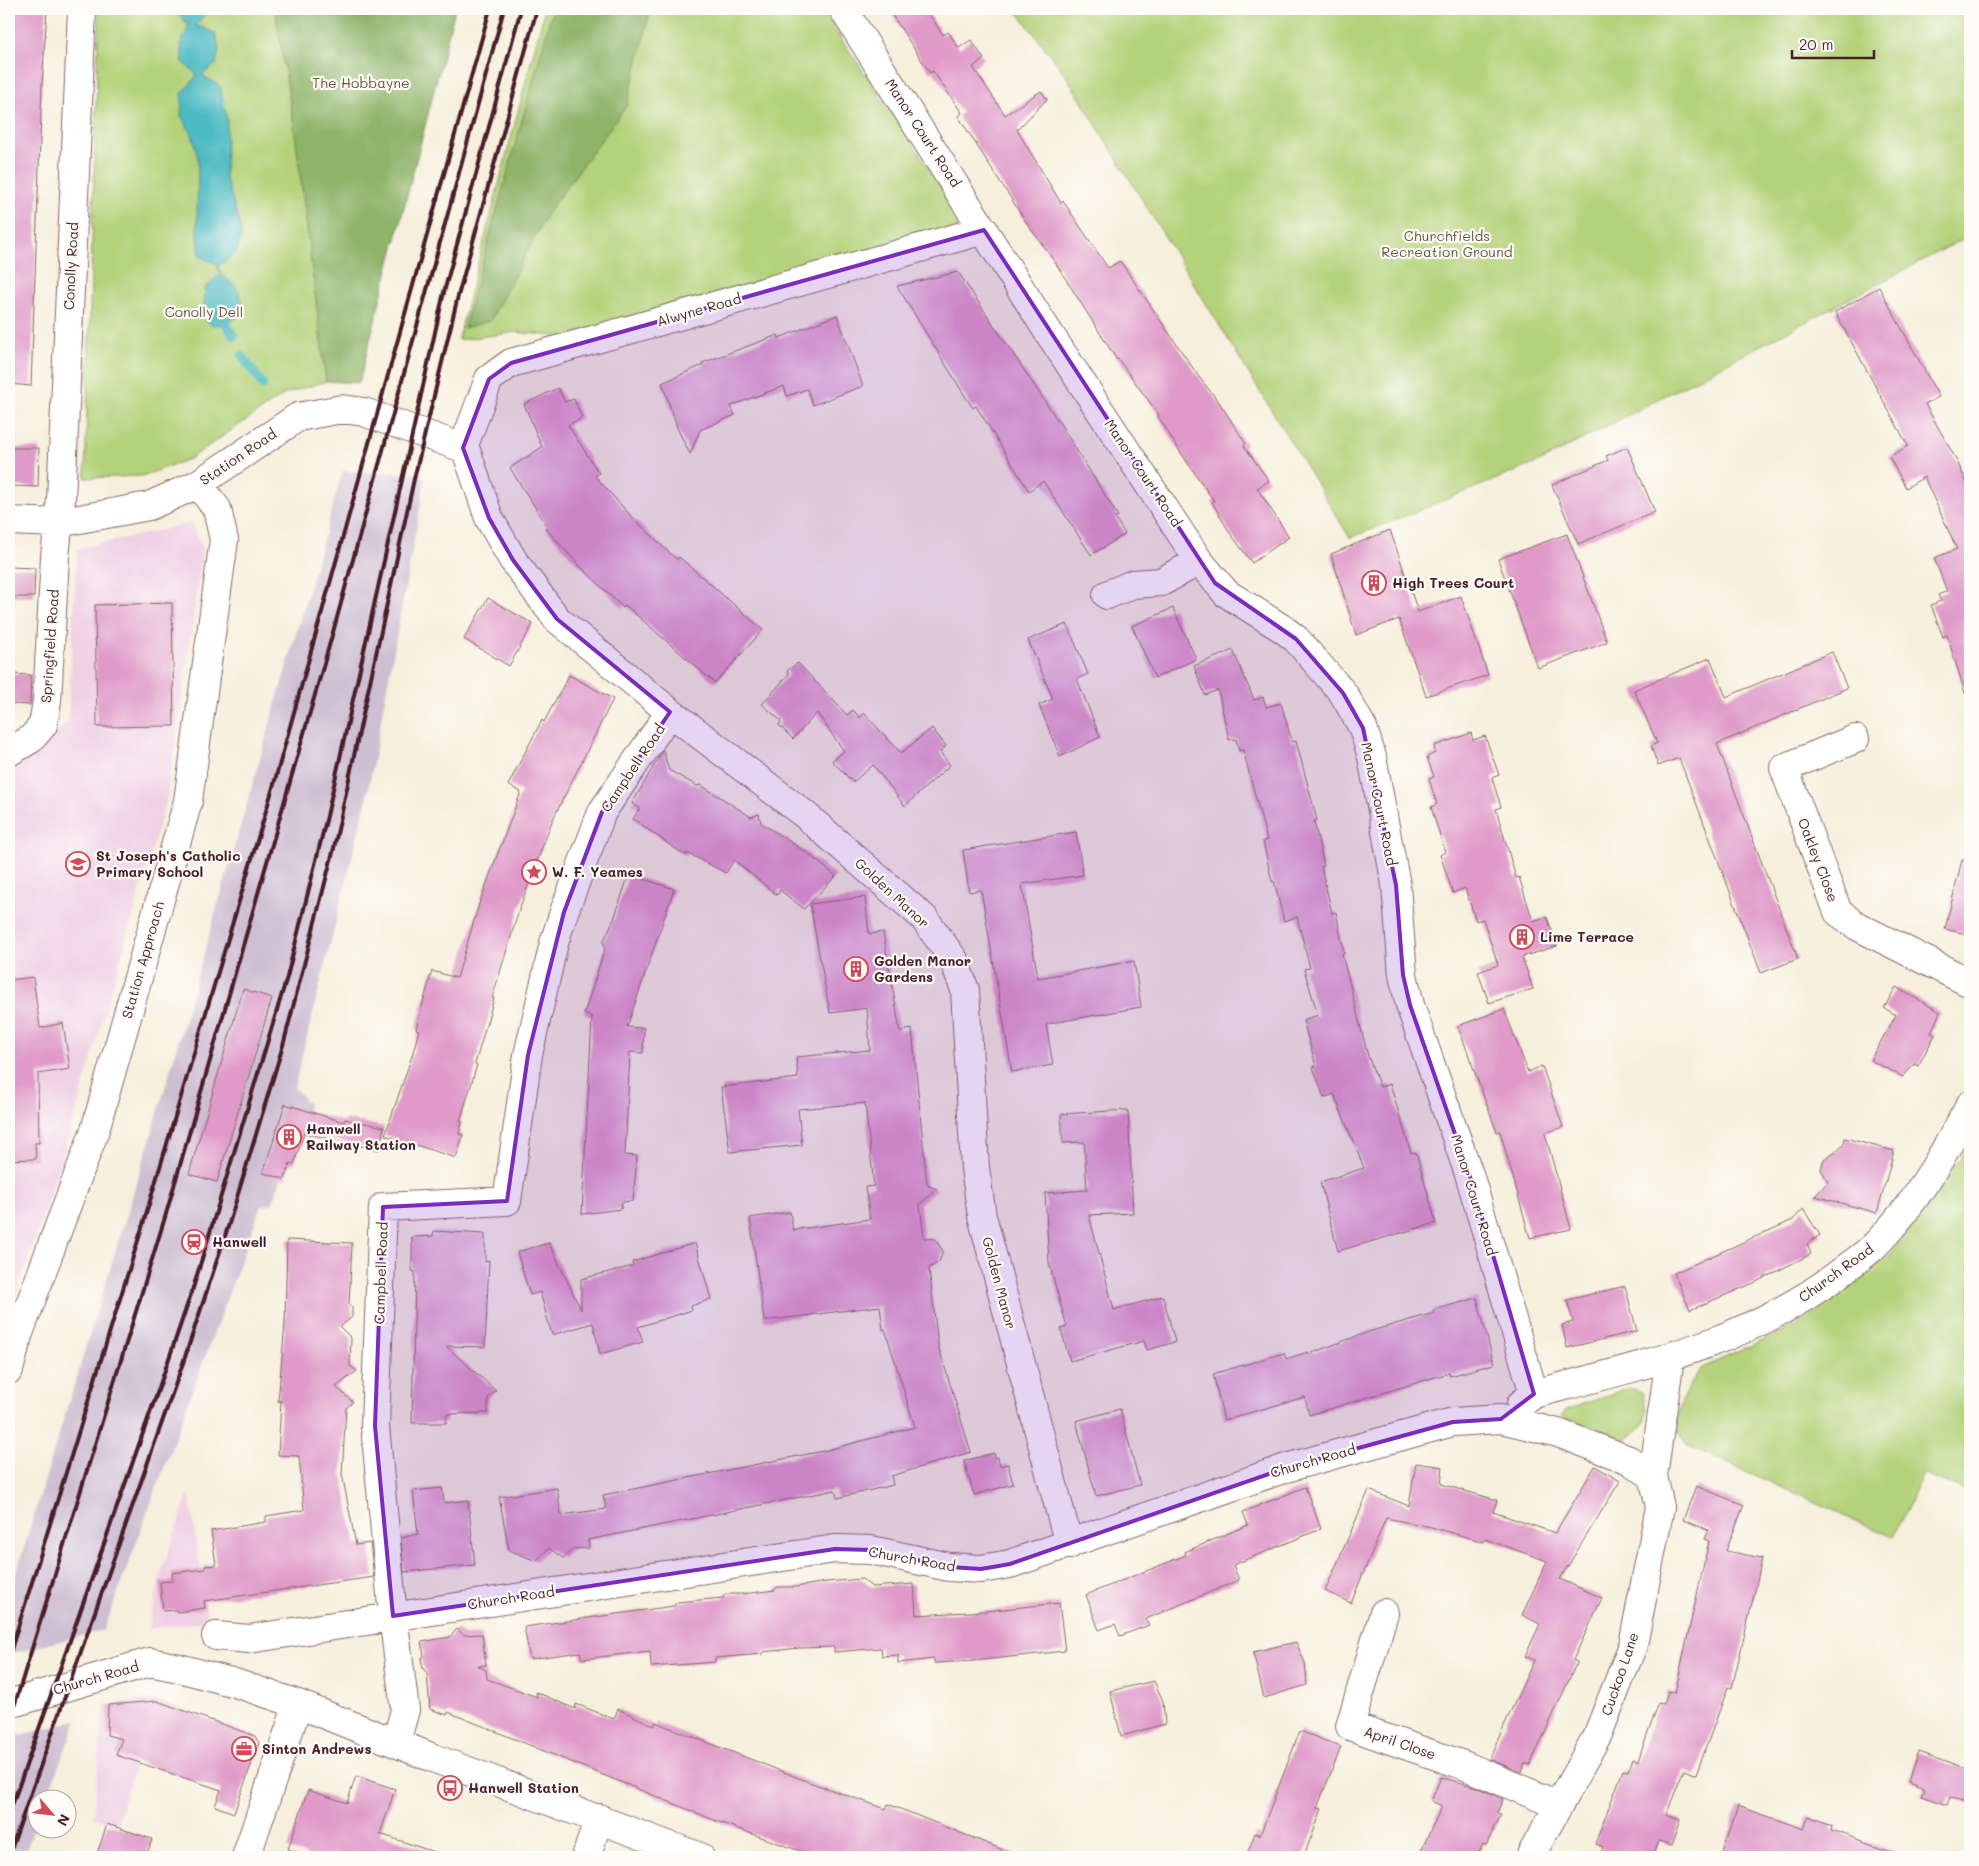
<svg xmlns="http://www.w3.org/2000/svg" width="1979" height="1866" viewBox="0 0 1979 1866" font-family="Mali,sans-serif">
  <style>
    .built { fill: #f0d0e5 }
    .industrial { fill: #cebed2 }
    .green { fill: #b3d279; stroke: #7e7852 }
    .forest { fill: #8eb469; stroke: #6c6a4a }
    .water { fill: #4bbac2; stroke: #4a6c76 }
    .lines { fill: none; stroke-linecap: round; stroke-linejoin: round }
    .stream { stroke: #4bbac2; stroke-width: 9 }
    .building { fill: #df9ac9 }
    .minor-casing { stroke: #866869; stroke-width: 30 }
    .minor { stroke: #fff; stroke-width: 28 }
    .rail { stroke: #4a1f2b; stroke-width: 4 }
    .marked { fill: #7b2cbf; fill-opacity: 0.2; stroke: #7b2cbf; stroke-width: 4; stroke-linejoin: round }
    .labels { text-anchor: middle; stroke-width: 4.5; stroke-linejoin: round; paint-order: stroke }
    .park-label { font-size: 14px; fill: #6a5542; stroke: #fdfcf7 }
    .street-label { font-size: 14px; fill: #4a1f2b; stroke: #fdfcf7 }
    .poi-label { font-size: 14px; font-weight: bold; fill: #4a1f2b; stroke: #fdfcf7; text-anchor: start }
  </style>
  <rect width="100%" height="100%" fill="#fdfcf7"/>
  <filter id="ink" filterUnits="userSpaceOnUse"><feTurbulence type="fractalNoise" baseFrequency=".02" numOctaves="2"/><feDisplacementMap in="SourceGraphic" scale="10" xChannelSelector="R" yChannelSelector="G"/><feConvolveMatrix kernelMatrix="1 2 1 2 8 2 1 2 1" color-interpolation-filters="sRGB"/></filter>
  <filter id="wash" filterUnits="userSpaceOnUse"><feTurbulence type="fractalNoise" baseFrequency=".0096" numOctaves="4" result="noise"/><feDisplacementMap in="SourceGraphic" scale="20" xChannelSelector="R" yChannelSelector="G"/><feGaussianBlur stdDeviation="1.12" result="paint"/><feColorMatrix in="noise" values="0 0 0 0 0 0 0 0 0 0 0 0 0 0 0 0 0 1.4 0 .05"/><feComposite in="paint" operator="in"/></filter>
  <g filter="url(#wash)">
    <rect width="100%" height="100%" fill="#f6efdc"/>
    <path class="built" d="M192,523L203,549L168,794L76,1112L15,1300L9,1295V767L34,757L68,721L77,549Z
      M189,1492L208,1621L148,1629L162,1571Z
      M155,1698L117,1824L93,1818L104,1705Z"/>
    <path class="industrial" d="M343,471L421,474L425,480L366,802L294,1088L309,1104L272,1204L261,1206L104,1630L9,1654V1596L152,1133Z
      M77,1720L46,1798H38L37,1820L24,1857H9V1738Z"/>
    <path class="green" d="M99,9H275L295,132L326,381L285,394L189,459L142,476L85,478Z
      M545,9H821L968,225L563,337L517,332L458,340Z
      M1015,9H1970V221L1967,237L1539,462L1350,538L1065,74Z
      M1966,1151L1970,1154V1492L1923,1473L1893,1537L1687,1445L1675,1428L1683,1397L1700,1369L1797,1325L1889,1256Z
      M1629,1388L1642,1392C1649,1417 1647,1425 1626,1440L1562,1416L1566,1410Z"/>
    <path class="forest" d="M275,9H455L359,383L326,381L295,132Z
      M553,9H651L627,105L548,212L490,321L464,328Z"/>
    <path class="water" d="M174,9H209L196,25L215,33L219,48L216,64L202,75L220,86L227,119L225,175L242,233L236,253L218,266L221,275C238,286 242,292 243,313L226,324L212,325L202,317L206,287L220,275L217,264L200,257L197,226L198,159L192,134L181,116L182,94L197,75L183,62L181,43L189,26Z"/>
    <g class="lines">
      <path class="stream" d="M226,324L234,336
        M242,356L263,385"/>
    </g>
    <g id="blocks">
      <path class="building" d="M13,9H47L42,85L31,386L9,384V113Z
        M888,9H926L943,35L948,32L959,48L971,40L984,59L973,67L1005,115L1041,91L1047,99L1017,130L1061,203L1063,201L1108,268L1120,261L1199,377L1219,402L1246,444L1244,446L1269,481L1257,488L1289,537L1252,563L1230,533L1212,502L1214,501L1177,447L1158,416L1159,415L1118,359L1117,360L1053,259L1028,225L958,116L962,113L933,71L930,73Z
        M958,272L1061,425L1118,516L1115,518L1125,534L1091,555L1043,481L1029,491L976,406L973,408L965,396L897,286Z
        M1879,287L1939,397L1925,404L1956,459L1970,490V692L1965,693L1947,635L1943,637L1931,605L1941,601L1938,595L1947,591L1934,558L1957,549L1924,477L1906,488L1889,457L1908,446L1835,312Z
        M837,315L863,386L813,405L807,389L787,396L784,386L757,396L731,406L735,415L700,430L690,454L678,430L662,383L703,365L702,363L778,335L779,338Z
        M558,388L565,402L574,399L582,418L568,425L599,473L595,476L630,515L677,560L679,557L763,630L715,683L625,605L623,608L579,565L545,528L547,526L510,468L542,447L524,404Z
        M1627,447L1655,512L1578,544L1552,485L1608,460L1606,456Z
        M9,448H39L38,487L9,486Z
        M1390,530L1418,612L1461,596L1488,675L1426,696L1399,619L1356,635L1331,554Z
        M1567,534L1607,642L1538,668L1498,559Z
        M9,567L35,568L34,597H9Z
        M488,598L533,624L509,666L464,639Z
        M172,603L174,726L97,727L95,605Z
        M1173,608L1196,659L1155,678L1132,626Z
        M1067,624L1088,674L1077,679L1100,737L1060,757L1039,705L1053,699L1028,640Z
        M1233,650L1254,700L1263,697L1266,707L1281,703L1292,742L1296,741L1317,820L1314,821L1324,866L1321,867L1332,913L1336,912L1344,953L1342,954L1368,1056L1380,1087L1390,1084L1411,1153L1416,1152L1436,1223L1338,1251L1320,1182L1364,1168L1334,1094L1324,1098L1313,1067L1316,1066L1303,1020L1318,1015L1304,969L1310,968L1297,917L1284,921L1274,881L1272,882L1263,841L1267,840L1243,750L1239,751L1236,739L1229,740L1218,690L1205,695L1194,666Z
        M1832,652L1847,688L1717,744L1798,959L1761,973L1679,758L1658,766L1651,746L1657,743L1634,690L1710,658L1726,697Z
        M798,663L847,715L853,710L860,718L864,713L901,753L932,728L946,746L940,752L950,765L905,806L873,765L853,782L832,761L844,751L817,713L793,739L779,725L781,721L762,704L789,674L787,671Z
        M9,674L31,675L30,705L9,704Z
        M569,675L613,699L552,821L520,907L492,998H494L475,1064L477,1065L460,1121L462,1122L459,1134L463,1135L456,1158L385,1135L412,1056L419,1030L416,1029L432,971L457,978L479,904L521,792L508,785L542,720L544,722Z
        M1471,733L1473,740L1485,736L1499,775L1492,778L1501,807L1496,809L1516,878L1519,877L1533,921L1547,917L1557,946L1522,957L1533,989L1489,1003L1478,972L1498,965L1483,919L1476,921L1465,888L1453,893L1440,855L1445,852L1431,807L1437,804L1429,779L1434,777L1427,757L1435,753L1434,746Z
        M663,750L669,770L697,786L701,785L751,817L759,814L761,823L806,852L836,876L804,909L780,890L777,895L734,860L726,873L687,853L686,856L633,819L640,808L632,804Z
        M1076,832L1083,875L1022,884L1038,978L1134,961L1141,1007L1046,1024L1053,1065L1012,1072L981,890L969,892L963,850Z
        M1962,860L1970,861V935L1945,929Z
        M629,874L674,889L627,1027L644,1028L643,1053L630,1052L625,1155L637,1156L633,1201L622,1202L621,1209L582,1214L592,1017L584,1014L605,948L603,942L614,919Z
        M865,897L869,934L883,932L900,1031L912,1029L927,1185L937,1189L920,1204L922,1222L924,1238L935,1239L943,1251L939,1262L929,1268L938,1345L971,1452L891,1476L893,1485L837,1498L835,1490L588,1540L589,1548L573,1549L563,1558L549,1548L536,1561L509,1550L499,1497L557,1488L561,1515L606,1509L603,1495L823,1451L915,1427L885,1329L883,1330L880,1306L764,1321L750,1218L790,1212L793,1230L870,1219L865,1187L874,1186L865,1103L798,1109L802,1145L730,1152L721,1087L798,1078L796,1057L870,1050L867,1008L830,1013L810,904Z
        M33,977L40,1028L63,1023L70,1069L38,1074L39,1143H35L36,1159L9,1160V980Z
        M1896,987L1940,1012L1931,1033L1935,1035L1918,1066L1914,1064L1903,1077L1870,1060L1896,1015L1884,1008Z
        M243,989L272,998L217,1182L189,1174Z
        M1504,1009L1528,1072L1542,1066L1563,1127L1545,1133L1571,1229L1530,1238L1500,1131L1497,1132L1492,1119L1458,1026Z
        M285,1104L344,1122L345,1119L384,1127L379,1150L304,1133L294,1164L290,1163L285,1179L263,1173Z
        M1128,1110L1133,1213L1089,1215L1114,1310L1163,1296L1175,1342L1147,1350L1144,1341L1070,1361L1061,1329L1067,1327L1049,1263L1045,1193L1087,1190L1084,1142L1063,1143L1061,1114Z
        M1845,1138L1894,1151L1877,1213L1815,1196L1828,1182L1821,1169L1824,1159L1843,1146Z
        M1803,1209L1820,1235L1807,1244L1811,1254L1754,1283L1690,1310L1674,1273L1793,1220Z
        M434,1231L485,1234V1262L489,1260L485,1347L446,1346L496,1391L488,1398V1413L447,1414L446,1423H412L415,1272L412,1271V1237L433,1236Z
        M287,1240L352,1243L349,1305L352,1307V1317L340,1327L351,1338L350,1366L357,1371L336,1387L353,1402L346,1408L342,1474L356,1545L370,1543L374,1577L204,1601L205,1608L177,1612L176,1610L163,1611L160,1582L173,1581L172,1573L205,1569V1566L216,1565L211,1531L266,1522V1516L304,1510L299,1456L278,1455L281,1401H278L285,1324Z
        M549,1243L581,1310V1279L633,1266L632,1262L695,1243L711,1299L691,1306L692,1310L638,1327L643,1342L600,1354L593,1323L552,1335L540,1292L530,1295L517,1252Z
        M1625,1286L1637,1331L1567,1348L1562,1325L1573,1322L1567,1300Z
        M1477,1298L1494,1364L1450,1376L1449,1373L1309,1415L1305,1397L1224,1420L1213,1374L1284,1353L1286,1359L1308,1352L1309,1354L1368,1332L1434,1313L1433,1310Z
        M1120,1409L1140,1485L1096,1496L1076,1421Z
        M994,1453L995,1458L998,1457L1000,1466L1008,1464L1013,1484L974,1495L964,1461Z
        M1416,1463L1443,1467L1441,1484L1497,1500L1493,1512L1555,1533L1595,1466L1620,1481L1560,1579L1602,1598L1573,1660L1577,1662L1564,1691L1530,1765L1525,1763L1521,1772L1489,1759L1534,1660L1525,1656L1540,1624L1522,1615L1547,1561L1485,1539L1484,1542L1431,1527L1386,1518L1351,1603L1325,1591L1369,1490L1409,1506Z
        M1696,1486L1744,1505L1726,1551L1762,1558L1756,1586L1732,1688L1728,1687L1696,1775L1684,1770L1666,1815L1680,1820L1671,1845L1659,1841L1653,1857H1617L1601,1853L1603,1847L1595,1844L1623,1770L1628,1771L1633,1759L1638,1761L1659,1702L1664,1704L1668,1691L1675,1693L1709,1541L1705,1539L1709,1530L1683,1520Z
        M1305,1487L1321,1529L1233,1565L1239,1580L1146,1619L1149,1625L1120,1636L1115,1624L1099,1630L1086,1595L1186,1555L1185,1552L1248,1525L1243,1512Z
        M442,1488L444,1503L468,1500L475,1565L404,1572L401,1538L418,1534L413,1491Z
        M862,1579L872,1587L914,1584L916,1615L986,1611L1059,1603L1065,1651L973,1661L934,1663V1659L898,1663V1655L882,1656L881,1648L834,1652V1647L799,1648L763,1652V1654L715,1658V1662L651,1667L650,1651L582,1659L580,1652L530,1659L524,1627L674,1606L677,1602L723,1598L725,1594H743L775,1590L777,1587H796L826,1582Z
        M457,1629L464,1635L482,1634L486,1665L478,1666L486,1670L487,1679L537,1697L536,1692L575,1709L576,1704L614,1719L618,1709L655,1726V1722L809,1782L886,1809L888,1804L1016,1855L1015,1857H817L719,1822L448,1712L447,1715L430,1709L427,1674L423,1668L421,1659L424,1655L421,1642L450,1637Z
        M1296,1642L1305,1663L1307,1685L1264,1698L1253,1652Z
        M1154,1681L1163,1701L1165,1724L1121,1736L1110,1691Z
        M157,1701L255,1736L259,1743L234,1813L215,1806L221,1790L116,1755L122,1739L107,1735L108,1705Z
        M1300,1731L1341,1747L1317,1808L1322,1809L1305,1853L1313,1857H1246L1255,1833L1260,1835Z
        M1918,1752L1970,1771V1804L1950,1797L1947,1805L1921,1796L1924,1788L1908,1782Z
        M356,1776L395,1789L380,1834L437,1853V1857H311L288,1849L308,1790L347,1803Z
        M1441,1777L1476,1787L1503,1799L1497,1813L1501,1815L1486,1845L1483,1844L1477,1857H1418L1442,1806L1431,1801Z
        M1738,1806L1804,1829L1808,1816L1832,1825L1831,1830L1899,1854L1898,1857H1721Z
        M107,1824L152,1839L146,1857H96Z"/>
    </g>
  </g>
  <g filter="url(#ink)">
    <use href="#blocks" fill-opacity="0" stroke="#866869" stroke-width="1"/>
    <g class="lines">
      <defs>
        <path id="minor" d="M843,9L1045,327L1199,561L1226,593L1283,629L1296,639L1343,693L1363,728L1372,757L1396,885L1403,975L1410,1005L1470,1177L1534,1394
          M463,448L467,453L489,518L513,560L557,619L670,712L804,814L924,918L954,960L965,990L975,1168L982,1216L1069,1545
          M463,448L489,379L511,363L984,230
          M9,521L58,523L149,506L198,484L298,417L342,409L364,412L463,448
          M1107,595L1133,584L1161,582L1199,561
          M1855,739L1784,768L1838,912L1857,926L1970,983
          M9,752L31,739L43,725L47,701L55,557L61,500L82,9
          M9,1370L18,1336L95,1130L188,801L224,540L217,509L198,484
          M1521,1404L1534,1394C1644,1365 1754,1341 1845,1269C1855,1261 1868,1253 1877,1243C1916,1203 1944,1154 1970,1105
          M1384,1613L1350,1726L1466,1766L1558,1805
          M216,1636L249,1639L835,1549L871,1550L949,1567L981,1569L1010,1564L1286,1468L1453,1422L1501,1419L1558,1433L1629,1460L1653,1476
          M9,1704L150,1662L179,1668L235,1683L298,1704L433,1758L700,1857
          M396,1742L405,1710L393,1616L375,1426L383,1207L507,1201L528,1055L554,943L564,912L602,812L670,712
          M246,1857L298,1704
          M586,1857L599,1818
          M1530,1857L1598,1734L1633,1645L1660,1507L1653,1476L1670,1358"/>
      </defs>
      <use href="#minor" class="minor-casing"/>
      <use href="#minor" class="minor"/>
      <path class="rail" d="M9,1656L141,1231L274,784L490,9
        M9,1723L166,1214L335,625L504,9
        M9,1814L162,1379L194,1285L287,977L327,816L444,292L521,9
        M9,1855L183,1363L228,1227L284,1042L334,848L414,479L458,296L537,9"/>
    </g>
  </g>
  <path class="marked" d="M984,230L1215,583L1296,639L1343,693L1363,728L1396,885L1403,975L1410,1005L1470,1177L1534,1394L1501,1419L1453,1422L1286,1468L1010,1564L981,1569L949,1567L871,1550L835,1549L393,1616L375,1426L383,1207L507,1201L528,1055L564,912L602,812L670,712L557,619L513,560L489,518L463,448L489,379L511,363Z"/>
  <defs>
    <symbol id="building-ring" viewBox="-11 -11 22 22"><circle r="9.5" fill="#fdfcf7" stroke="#d1495b" stroke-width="1.5"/><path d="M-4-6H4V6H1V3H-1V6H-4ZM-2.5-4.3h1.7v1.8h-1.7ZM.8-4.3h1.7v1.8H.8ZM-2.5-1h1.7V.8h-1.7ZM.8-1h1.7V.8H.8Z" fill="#d1495b"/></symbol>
    <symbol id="school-ring" viewBox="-11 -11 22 22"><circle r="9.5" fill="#fdfcf7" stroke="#d1495b" stroke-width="1.5"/><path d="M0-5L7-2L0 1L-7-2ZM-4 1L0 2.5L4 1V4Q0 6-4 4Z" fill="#d1495b"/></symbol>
    <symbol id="sight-ring" viewBox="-11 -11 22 22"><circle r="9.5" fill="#fdfcf7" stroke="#d1495b" stroke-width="1.5"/><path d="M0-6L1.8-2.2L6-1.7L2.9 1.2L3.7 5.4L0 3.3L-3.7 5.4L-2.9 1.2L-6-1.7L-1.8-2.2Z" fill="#d1495b"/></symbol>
    <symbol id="station-ring" viewBox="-11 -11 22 22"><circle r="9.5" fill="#fdfcf7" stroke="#d1495b" stroke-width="1.5"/><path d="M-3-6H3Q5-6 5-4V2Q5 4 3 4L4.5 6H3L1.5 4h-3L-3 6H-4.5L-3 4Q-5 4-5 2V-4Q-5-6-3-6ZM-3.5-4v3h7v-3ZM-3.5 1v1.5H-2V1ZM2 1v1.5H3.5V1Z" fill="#d1495b"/></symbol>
    <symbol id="office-ring" viewBox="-11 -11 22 22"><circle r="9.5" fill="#fdfcf7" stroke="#d1495b" stroke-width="1.5"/><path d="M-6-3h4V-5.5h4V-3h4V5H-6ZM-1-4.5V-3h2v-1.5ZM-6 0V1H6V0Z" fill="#d1495b"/></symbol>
    <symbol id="bus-ring" viewBox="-11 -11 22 22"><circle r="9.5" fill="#fdfcf7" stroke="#d1495b" stroke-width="1.5"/><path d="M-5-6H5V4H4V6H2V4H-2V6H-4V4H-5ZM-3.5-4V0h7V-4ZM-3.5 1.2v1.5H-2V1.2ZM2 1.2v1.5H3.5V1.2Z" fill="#d1495b"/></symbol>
  </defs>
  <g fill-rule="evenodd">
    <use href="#building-ring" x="1360" y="569" width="28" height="28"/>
    <use href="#school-ring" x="64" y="850" width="28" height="28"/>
    <use href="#sight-ring" x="520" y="858" width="28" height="28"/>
    <use href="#building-ring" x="1508" y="923" width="28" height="28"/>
    <use href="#building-ring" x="842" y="955" width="28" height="28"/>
    <use href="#building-ring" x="275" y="1123" width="28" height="28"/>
    <use href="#station-ring" x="180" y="1228" width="28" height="28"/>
    <use href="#office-ring" x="230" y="1735" width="28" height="28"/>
    <use href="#bus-ring" x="436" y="1774" width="28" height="28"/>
  </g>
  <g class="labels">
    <g class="park-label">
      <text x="361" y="88">The Hobbayne</text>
      <text x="1447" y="241">Churchfields<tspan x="1447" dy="16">Recreation Ground</tspan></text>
      <text x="204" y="317">Conolly Dell</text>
    </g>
    <g class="street-label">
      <text transform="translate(923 133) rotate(57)" y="5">Manor Court Road</text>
      <text transform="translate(71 266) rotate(-87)" y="5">Conolly Road</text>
      <text transform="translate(699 310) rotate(-16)" y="5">Alwyne Road</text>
      <text transform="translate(238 457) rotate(-34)" y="5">Station Road</text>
      <text transform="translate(1143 473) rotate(56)" y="5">Manor Court Road</text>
      <text transform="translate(50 646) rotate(-86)" y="5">Springfield Road</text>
      <text transform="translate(633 768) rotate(-56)" y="5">Campbell Road</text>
      <text transform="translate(1379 804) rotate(78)" y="5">Manor Court Road</text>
      <text transform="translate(1818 860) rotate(69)" y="5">Oakley Close</text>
      <text transform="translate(892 893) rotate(43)" y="5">Golden Manor</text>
      <text transform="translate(143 960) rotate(-74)" y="5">Station Approach</text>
      <text transform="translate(1474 1195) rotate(73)" y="5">Manor Court Road</text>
      <text transform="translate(381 1273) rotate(-88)" y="5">Campbell Road</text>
      <text transform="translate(1836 1273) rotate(-36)" y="5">Church Road</text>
      <text transform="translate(999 1283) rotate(75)" y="5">Golden Manor</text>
      <text transform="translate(1313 1461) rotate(-16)" y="5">Church Road</text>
      <text transform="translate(912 1559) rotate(10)" y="5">Church Road</text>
      <text transform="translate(511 1598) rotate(-9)" y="5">Church Road</text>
      <text transform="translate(1620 1674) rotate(-71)" y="5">Cuckoo Lane</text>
      <text transform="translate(96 1678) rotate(-16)" y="5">Church Road</text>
      <text transform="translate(1400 1743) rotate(19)" y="5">April Close</text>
    </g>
    <g class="poi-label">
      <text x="1392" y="588">High Trees Court</text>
      <text x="96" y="861">St Joseph's Catholic<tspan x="96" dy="16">Primary School</tspan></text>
      <text x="552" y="877">W. F. Yeames</text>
      <text x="1540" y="942">Lime Terrace</text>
      <text x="874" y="966">Golden Manor<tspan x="874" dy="16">Gardens</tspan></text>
      <text x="306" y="1134">Hanwell<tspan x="306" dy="16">Railway Station</tspan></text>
      <text x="212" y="1247">Hanwell</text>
      <text x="262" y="1754">Sinton Andrews</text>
      <text x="468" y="1793">Hanwell Station</text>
    </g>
  </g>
  <rect width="1979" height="1866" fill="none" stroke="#fdfcf7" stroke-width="30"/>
  <g transform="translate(52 1814) rotate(118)"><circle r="24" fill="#fdfcf7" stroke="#b5a4a5"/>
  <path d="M0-4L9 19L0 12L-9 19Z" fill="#d1495b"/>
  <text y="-8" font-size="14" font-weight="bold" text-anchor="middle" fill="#4a1f2b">N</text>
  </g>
  <path d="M1792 50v8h82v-8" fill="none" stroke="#4a1f2b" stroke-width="2.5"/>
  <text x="1799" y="50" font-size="15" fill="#4a1f2b" stroke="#fdfcf7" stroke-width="4" paint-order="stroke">20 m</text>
</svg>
